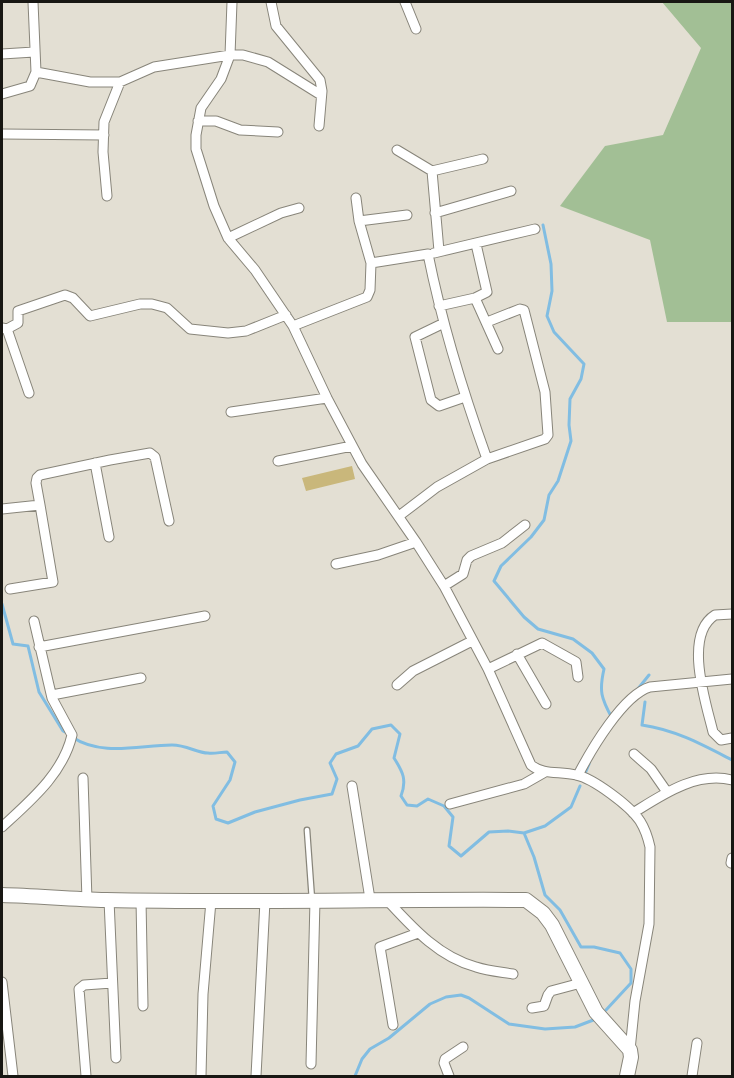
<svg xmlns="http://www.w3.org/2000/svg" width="734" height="1078" viewBox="0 0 734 1078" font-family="'Fira Sans',sans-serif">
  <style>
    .green { fill: #a2bf95 }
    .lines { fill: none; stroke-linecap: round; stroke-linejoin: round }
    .stream { stroke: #81bde2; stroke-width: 3 }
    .building { fill: #c9b77b }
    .service-casing { stroke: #88857a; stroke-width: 7 }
    .minor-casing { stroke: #88857a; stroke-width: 11 }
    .secondary-casing { stroke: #88857a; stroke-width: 16 }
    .service { stroke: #fff; stroke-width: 4.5 }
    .minor { stroke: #fff; stroke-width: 9 }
    .secondary { stroke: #fff; stroke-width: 14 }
  </style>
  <rect width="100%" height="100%" fill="#e3dfd3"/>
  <path class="green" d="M662,2H732V322H667L650,240L560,206L605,146L663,135L701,48Z"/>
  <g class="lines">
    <path class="stream" d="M543,225L551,264L552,291L547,316L554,332L584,364L581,379L570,399L569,425L571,441L558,481L549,495L544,520L531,537L501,566L494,581L524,617L538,629L573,639L592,653L604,669C599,691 601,698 612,718
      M2,604L13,644L28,646L39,692L63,731L67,733
      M637,690L649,675
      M645,702L642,725C676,730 703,745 732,760
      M72,737C102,757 140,745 172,745C187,745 197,753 208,753C214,754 221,752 227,752L235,762L230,780L213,806L216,819L228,823L255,812L300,800L332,794L337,779L330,763L336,754L358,746L372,729L391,725L400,734L394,758C403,772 407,780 401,796L407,805L417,806L428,799L444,806L453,817L449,846L461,856L489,832L508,831L524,833L545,826L571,807L580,786
      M584,776L589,764
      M524,833L534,857L545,895L560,910L581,947H594L620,953L631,969V983L606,1010
      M355,1076L362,1059L370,1049L389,1038L430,1004L446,997L461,995L469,998L509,1024L545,1029L575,1027L596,1019"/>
  </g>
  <path class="building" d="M352,466L355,479L306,491L302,478Z"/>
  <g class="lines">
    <defs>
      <path id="service" d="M307,830L312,900"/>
      <path id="minor" d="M33,2L36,72L90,82H120L154,67L230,55H243L268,62L321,95
        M232,2L230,55L221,79L201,108L196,135V149L214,206L228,238L255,270L293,326L327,398L362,464L416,542L444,586L488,669L531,765C543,775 560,771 576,775C593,778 630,806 640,821C645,829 648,838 650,847L649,924L635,1001L630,1050
        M271,2L276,26L320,80L322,91L319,126
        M405,2L416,29
        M2,54L34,52
        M2,94L30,86L36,72
        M198,121H216L240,130L278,132
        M2,134L104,135
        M397,150L432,171L439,251
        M432,171L483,159
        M107,196L103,152L104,122L120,82
        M356,198L359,221
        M435,213L511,191
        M228,238L281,213L299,208
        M434,253L535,229
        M371,263L359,221L407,215
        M475,298L498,349
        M439,306L475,298L487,292L476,244
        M444,323L415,337L431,400L439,406L465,397
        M293,326L367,297L370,290L371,263L428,254C442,324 463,392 487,459
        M2,328L7,329L29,393
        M7,329L18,323V311L65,295L73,298L90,316L140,304H152L167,308L190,329L228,333L246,331L286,315
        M231,412L327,398
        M278,461L352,446
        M95,463L109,537
        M2,509L40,505L36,483L37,478L40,475L110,460L150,453L155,457L169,521
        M399,516L437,487L487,459L545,439L548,435L545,392L524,310L520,309L487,322
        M336,564L378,555L416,542
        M444,586L463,574L467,560L471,556L502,543L525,525
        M10,589L53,582L40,505
        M732,614L715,615C683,635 706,703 713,732L721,740L732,738
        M39,647L205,616
        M517,654L546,704
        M488,669L542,643L576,662L578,677
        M397,685L413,671L472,641
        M52,695L141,678
        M634,754L651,769L667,792
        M578,775C591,750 623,695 650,687L732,679
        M83,778L87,900
        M352,786L370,899
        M450,804L524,784L545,772
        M633,813C662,795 696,771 732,780
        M2,827C30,801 63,774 72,735L52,698L34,621
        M731,863L732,858
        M386,899C411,926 438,957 476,967C488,971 501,972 513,974
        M109,900L116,1058
        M141,900L143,1006
        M2,982L13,1076
        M532,1008L544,1006L548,995L551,991L581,983
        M393,1025L380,947L418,933
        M311,1064L315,900
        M86,1076L79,989L84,985L112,983
        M201,1076L203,994L211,901
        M256,1076L265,901
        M449,1076L444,1063L445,1059L463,1047
        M692,1076L697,1043"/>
      <path id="secondary" d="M2,895C36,896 71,899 106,900C246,903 386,899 526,900L543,913L552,925L596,1012L630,1050L631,1057L627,1076"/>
    </defs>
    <use href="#service" class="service-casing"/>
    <use href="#minor" class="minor-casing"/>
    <use href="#secondary" class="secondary-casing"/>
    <use href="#service" class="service"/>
    <use href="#minor" class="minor"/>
    <use href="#secondary" class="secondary"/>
  </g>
  <rect width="734" height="1078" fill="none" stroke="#181713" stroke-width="6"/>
</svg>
